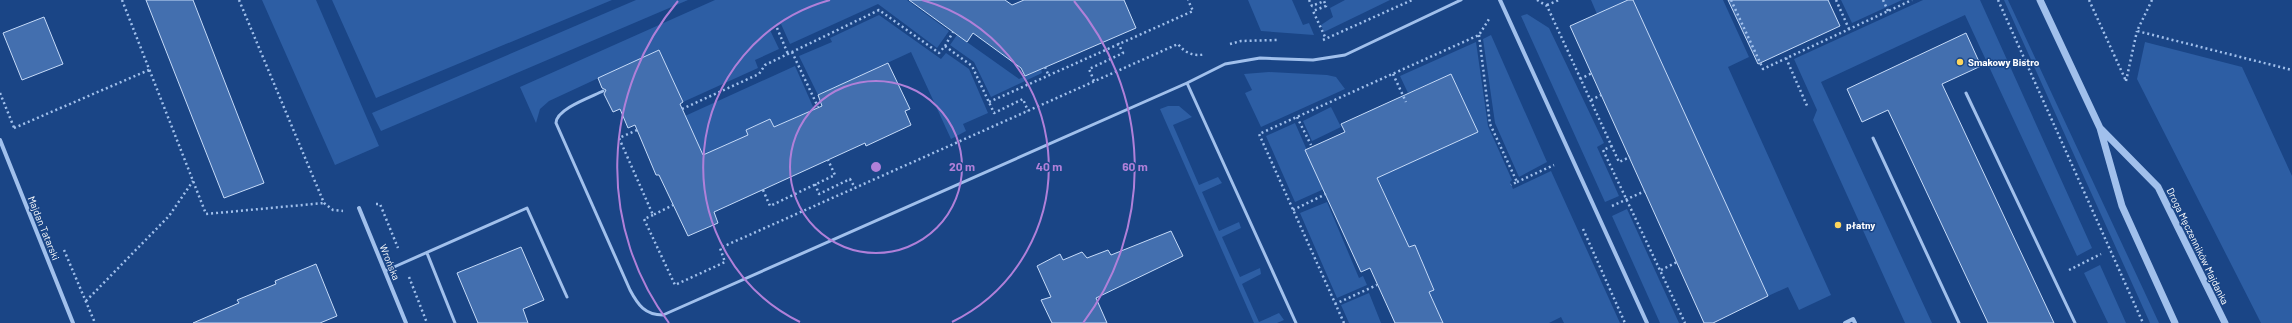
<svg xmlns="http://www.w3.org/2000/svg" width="2292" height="323" viewBox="0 0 2292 323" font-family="Barlow,sans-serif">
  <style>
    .green { fill: #2d5ea4 }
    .building { fill: #436faf; stroke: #c6dbf9 }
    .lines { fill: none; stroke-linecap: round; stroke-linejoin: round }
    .path { stroke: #a1c0ec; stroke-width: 2.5; stroke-dasharray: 2 3; stroke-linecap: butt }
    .service { stroke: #a1c0ec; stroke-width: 3 }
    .minor { stroke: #a1c0ec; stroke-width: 4 }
    .tertiary { stroke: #a1c0ec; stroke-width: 7 }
    .ring { fill: none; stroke: #b080d9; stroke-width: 2 }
    .poi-dot { fill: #fed65d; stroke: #1a4586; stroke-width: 1.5 }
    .labels { text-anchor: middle; stroke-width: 3; stroke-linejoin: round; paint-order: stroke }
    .poi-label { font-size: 10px; font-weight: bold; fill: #fff; stroke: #1a4586; text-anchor: start }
    .street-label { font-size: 10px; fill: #fff; stroke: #1a4586 }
    .centre { fill: #b080d9; stroke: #1a4586; stroke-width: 2 }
    .ring-label { font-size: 12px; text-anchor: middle; font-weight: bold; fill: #b080d9; stroke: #1a4586; stroke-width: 3; stroke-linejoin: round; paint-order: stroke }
  </style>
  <rect width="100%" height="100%" fill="#1a4586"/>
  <path class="green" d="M262,0H316L379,146L335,165Z
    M332,0H612L376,98Z
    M636,0H688L381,131L372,113Z
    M715,0H907L949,31L937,48L878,4L790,44L781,24L770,30L779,49L755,60L758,68L683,102L659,50L549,101L540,109L536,123L520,87Z
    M1248,0H1292L1303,25L1309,23L1314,35L1261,31Z
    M1345,0H1390L1324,32L1321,25L1333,17L1330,8Z
    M1591,0H1628L1597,14Z
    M1633,0H1723L1749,57L1728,67L1831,295L1799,310L1788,287L1768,296Z
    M1841,0H1902L1852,23Z
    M1923,0H1980L2092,248L2077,256L1965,15L1821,82L1932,323H1905L1813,120L1817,110L1794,59Z
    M2004,0H2008L2159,323H2150Z
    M1527,14L1549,28L1604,143L1597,147L1619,196L1605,202L1521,16Z
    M879,15L941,59L946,53L969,69L988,113L963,124L966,131L951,139L911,52L818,95L799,56L832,42L830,38Z
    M957,35L1019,79L1041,69L1042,73L991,97L974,62L950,45Z
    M1491,35L1547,162L1519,177L1495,123L1483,39Z
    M1476,42L1488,126L1512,180L1510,182L1513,189L1551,171L1620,323H1564L1561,317L1549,323H1443L1429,292L1434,289L1428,275L1415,263L1422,260L1415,245L1409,247L1374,170L1477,132L1451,74L1408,93L1400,76Z
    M2145,42L2242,67L2292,176V323H2261L2137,79Z
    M795,66L814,109L774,127L770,119L746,130L748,135L706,161L685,116Z
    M1269,72L1327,75L1336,77L1345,89L1261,127L1245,93L1252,90L1244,74Z
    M1168,106H1179L1192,117L1173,125L1199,185L1218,177L1222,183L1202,192L1219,231L1239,222L1241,228L1222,237L1240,277L1260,268L1261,274L1242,284L1259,322L1279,313L1284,320L1277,323H1254L1160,109Z
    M1331,107L1341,127L1312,141L1303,121Z
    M1295,123L1324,189L1295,202L1266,136Z
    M1327,202L1359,278L1363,276L1367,285L1337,298L1300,213Z
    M1627,209L1679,323H1660L1612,216Z
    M2100,265L2126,323H2108L2084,273Z
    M1369,293L1381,323H1349L1341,305Z"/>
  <path class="building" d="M146,0H193L264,183L224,198Z
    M909,0H1005L1012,5L1024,0H1124L1136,28L1025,76L1021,68L973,33L967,42Z
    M1628,0H1633L1768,296L1713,323H1704L1570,26Z
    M1728,0H1828L1840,26L1758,64Z
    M44,17L63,64L22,80L3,33Z
    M1966,33L1981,66L1942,84L2054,323H1988L1888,110L1862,122L1847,89Z
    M659,50L683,102L680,104L703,155L748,135L746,130L770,119L774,127L822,106L818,95L888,63L910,109L905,111L911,125L866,146L865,143L714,212L718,223L688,236L659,175H656L635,125L628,128L620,109L613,112L604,94L606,90L602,88L598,78Z
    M1451,74L1478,132L1377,178L1409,247L1415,245L1434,290L1429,292L1443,323H1395L1370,268L1361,272L1305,150L1345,132L1341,124Z
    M1171,231L1183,256L1096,298L1107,323H1052L1041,300L1051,297L1037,266L1060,254L1063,260L1082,252L1087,258L1108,250L1111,255Z
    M521,247L544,300L523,309L528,323H478L457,273Z
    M316,264L337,316L320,323H193L239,303L237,300L276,284L275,281Z"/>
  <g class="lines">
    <path class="path" d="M122,0L206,214L324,203
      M239,0L324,203L333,210L343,211
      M1309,0L1312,6L1324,1L1326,6L1313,11L1326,39
      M1537,0L1547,6L1619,162L1630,157
      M1731,0L1763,69L1912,0
      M1836,0L1849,29
      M1883,0L1888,11
      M1998,0L2143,323
      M2089,0L2126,81
      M2152,0L2137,31L2292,70
      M1547,5L1559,0
      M777,28L788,54
      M1479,35L1490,124L1517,182L1511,185
      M1323,40L1412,0
      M1230,44L1241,41L1277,40
      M945,46L953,32
      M792,52L818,107
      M1786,58L1808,108
      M1045,67L1048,74
      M1393,74L1406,102
      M1580,79L1592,73
      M1094,81L1089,69L1123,53L1118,43
      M2126,81L2137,31
      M0,93L15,130
      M1591,100L1601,95
      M989,102L1193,11L1188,0
      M682,109L759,74L765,65L879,10L939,53L945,46L972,66L994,113L1023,99L1028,111
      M1297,117L1311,145
      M14,128L149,70
      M637,130L619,138L653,215L673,205
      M1612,146L1603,150L1685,323
      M1517,182L1554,165
      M815,184L819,194L850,179L855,188
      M763,190L770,206L835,175L828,160
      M376,204H380L398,248
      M1612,206L1645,191
      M1293,210L1326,194
      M653,215L644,219L675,285L725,262L720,248L1178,44C1185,53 1194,57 1205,54
      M1583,229L1625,323
      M64,250L95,323
      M1661,270L1677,262
      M2069,270L2101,254
      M409,277L427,323
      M86,301L169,216L193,181
      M1335,304L1377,285
      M1344,323L1259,134L1479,35L1489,19"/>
    <path class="service" d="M603,91C591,97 556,109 556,123L630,290C638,305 645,315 663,315L1187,83
      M1966,93L2075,323
      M1873,138L1959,323
      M427,253L455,323
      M385,271L527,208L567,297
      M1296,323L1187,83L1225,64L1260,58L1313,60L1345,55L1461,0"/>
    <path class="minor" d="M1500,0L1647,323
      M0,140L73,323
      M359,208L406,323
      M1845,323L1853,319L1855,323"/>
    <path class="tertiary" d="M2040,0L2100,128L2122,206L2175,323
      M2101,129L2158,187L2225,323"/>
  </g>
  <g class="ring">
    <circle cx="876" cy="167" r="86"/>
    <path d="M800 322A173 173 0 0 1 830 0M922 0A173 173 0 0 1 952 322"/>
    <path d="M669 323A259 259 0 0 1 678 1M1074 1A259 259 0 0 1 1083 323"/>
  </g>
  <g class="poi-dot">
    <circle cx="1960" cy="62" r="4"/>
    <circle cx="1838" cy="225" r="4"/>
  </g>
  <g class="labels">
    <g class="poi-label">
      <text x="1968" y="66">Smakowy Bistro</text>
      <text x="1846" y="229">płatny</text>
    </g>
    <g class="street-label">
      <text transform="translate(44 228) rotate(68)" y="4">Majdan Tatarski</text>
      <text transform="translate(2198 246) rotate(64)" y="4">Droga Męczenników Majdanka</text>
      <text transform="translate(390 262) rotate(68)" y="4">Wrońska</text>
    </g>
  </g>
  <circle cx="876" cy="167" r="6" class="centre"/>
  <g class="ring-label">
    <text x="962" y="171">20 m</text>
    <text x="1049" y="171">40 m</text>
    <text x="1135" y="171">60 m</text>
  </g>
</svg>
